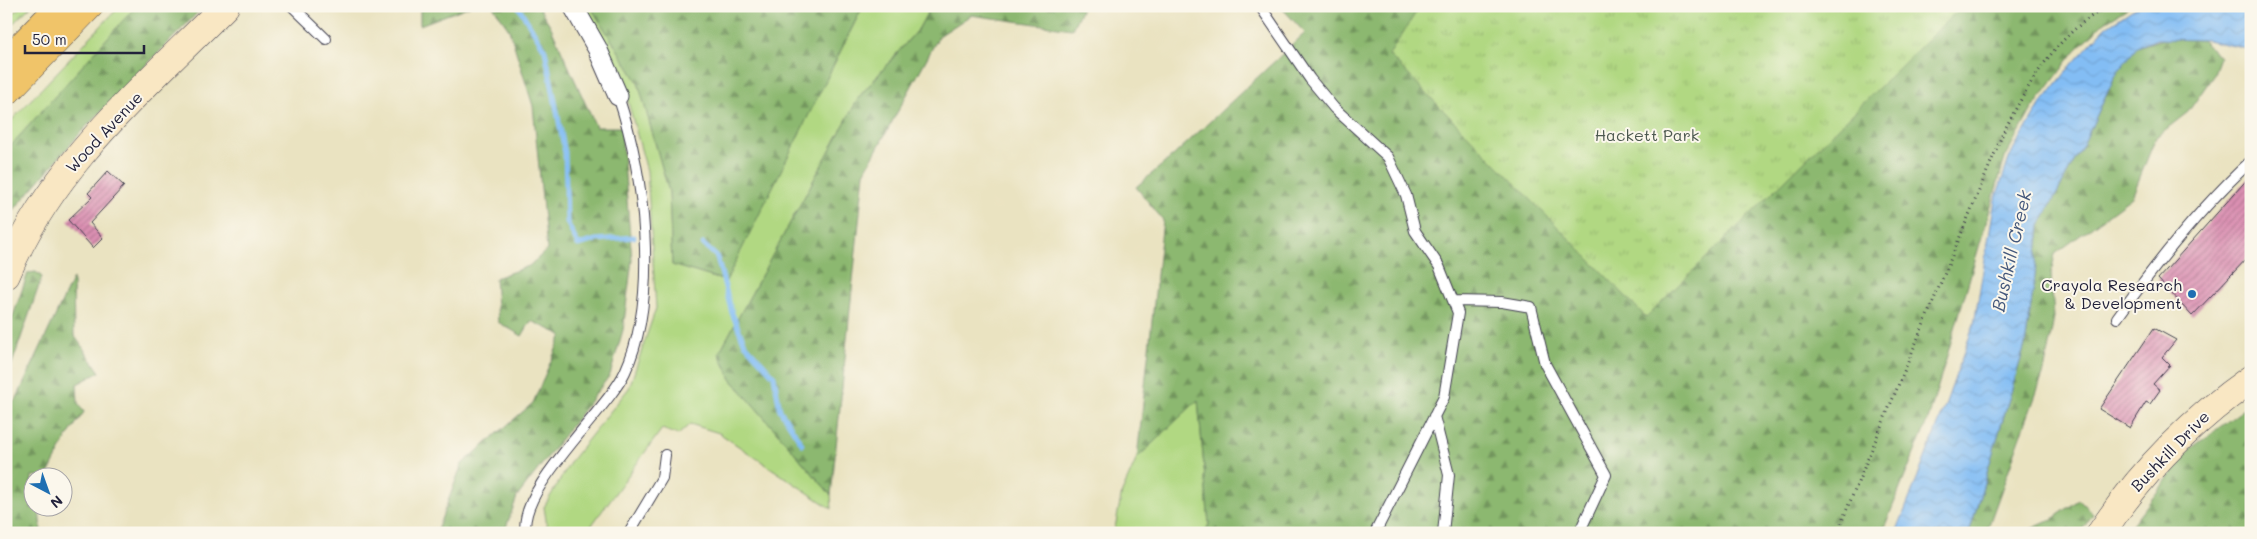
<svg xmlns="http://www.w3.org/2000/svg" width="2257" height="539" viewBox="0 0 2257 539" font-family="Mali,sans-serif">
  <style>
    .grass { fill: #b1d882; stroke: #6a7d5e }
    .forest { fill: url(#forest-firs); stroke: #576d56 }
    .park { fill: url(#park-tufts); stroke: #6a7d5e }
    .water { fill: url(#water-waves); stroke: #527098 }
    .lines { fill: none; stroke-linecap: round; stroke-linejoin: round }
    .stream { stroke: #83bdf4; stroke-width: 5 }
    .building { fill: url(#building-hatch) }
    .lane-casing { stroke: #403f4f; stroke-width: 12 }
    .street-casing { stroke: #403f4f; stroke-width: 21 }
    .secondary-casing { stroke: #403f4f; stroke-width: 29 }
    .highway-casing { stroke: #403f4f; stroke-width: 29 }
    .path { stroke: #403f4f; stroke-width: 3; stroke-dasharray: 1 4; stroke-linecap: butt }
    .lane { stroke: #fff; stroke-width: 10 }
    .street { stroke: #fff; stroke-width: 19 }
    .secondary { stroke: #f9e7c3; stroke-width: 28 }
    .highway { stroke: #f0c469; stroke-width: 28 }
    .poi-dot { fill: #1f6fb2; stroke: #fbf7ec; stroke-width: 2 }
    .labels { text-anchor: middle; stroke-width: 4; stroke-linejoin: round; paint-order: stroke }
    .street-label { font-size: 16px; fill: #22223b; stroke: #fbf7ec }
    .park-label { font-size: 16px; fill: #4d5950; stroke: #fbf7ec }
    .poi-label { font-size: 16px; fill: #22223b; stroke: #fbf7ec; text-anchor: end }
    .water-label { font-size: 18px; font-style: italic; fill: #44587c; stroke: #fbf7ec }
  </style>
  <defs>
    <pattern id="forest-firs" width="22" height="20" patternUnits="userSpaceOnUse" patternTransform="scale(1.25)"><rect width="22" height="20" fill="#8cb870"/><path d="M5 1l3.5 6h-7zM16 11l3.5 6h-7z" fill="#72955d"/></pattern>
    <pattern id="park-tufts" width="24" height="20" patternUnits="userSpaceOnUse" patternTransform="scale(1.25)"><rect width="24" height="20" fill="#b1d882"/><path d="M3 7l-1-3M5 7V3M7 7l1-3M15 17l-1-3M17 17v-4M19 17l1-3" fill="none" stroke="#98b971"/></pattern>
    <pattern id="water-waves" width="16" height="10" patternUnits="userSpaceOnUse" patternTransform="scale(1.25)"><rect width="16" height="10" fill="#83bdf4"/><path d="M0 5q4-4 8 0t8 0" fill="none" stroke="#71a2d2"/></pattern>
    <pattern id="building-hatch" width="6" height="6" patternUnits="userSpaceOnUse" patternTransform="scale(1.25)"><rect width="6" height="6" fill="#db90b2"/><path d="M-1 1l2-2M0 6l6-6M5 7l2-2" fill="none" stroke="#b17592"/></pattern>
  </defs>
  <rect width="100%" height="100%" fill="#fbf7ec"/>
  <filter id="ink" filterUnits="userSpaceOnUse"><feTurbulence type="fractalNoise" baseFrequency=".02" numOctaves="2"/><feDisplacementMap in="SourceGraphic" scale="10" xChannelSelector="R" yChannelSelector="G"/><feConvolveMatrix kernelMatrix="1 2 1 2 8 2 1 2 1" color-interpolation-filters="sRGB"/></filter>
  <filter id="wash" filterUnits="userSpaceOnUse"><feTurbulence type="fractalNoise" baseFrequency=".0096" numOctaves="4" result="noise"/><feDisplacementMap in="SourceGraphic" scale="20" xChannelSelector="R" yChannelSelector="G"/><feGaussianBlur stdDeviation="1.12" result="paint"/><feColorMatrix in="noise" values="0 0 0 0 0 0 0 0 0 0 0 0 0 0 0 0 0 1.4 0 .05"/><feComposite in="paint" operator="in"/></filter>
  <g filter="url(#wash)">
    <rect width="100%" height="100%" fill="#eae3c1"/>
    <path class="grass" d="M21,6H31L6,30V20Z
      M120,6H137L6,151V126Z
      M583,6H590L638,82L669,192L672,265L725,281L863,6H931L919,28L859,97L719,353L731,379L831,495L832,509L719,433L690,424L678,435L662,429L586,533H548L544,507L571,461L629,388L656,308L647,171L619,69Z
      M1198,399L1209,524L1205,533H1114L1122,492L1137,458Z"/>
    <path class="forest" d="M136,6H204L82,131L6,219V151Z
      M420,6H470L420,25Z
      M493,6H538L550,25L596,127H621L632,260L623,330L610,375L517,497L504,533H436L462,464L533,403L562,335L531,321L522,336L498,322L495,278L529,266L547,250L533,106L509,29Z
      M590,6H863L726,281L672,265L669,192L638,82Z
      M931,6H1083L1072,29L971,15L939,36L864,173L831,495L731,379L719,353L859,97L919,28Z
      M1280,6H2131L2105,22L2075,51L2032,109L2005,158L1929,417L1882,533H1205L1209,524L1198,400L1137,458L1163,220L1136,187L1174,155L1305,33Z
      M2166,38L2202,40L2220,57L2213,76L2188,112L2156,137L2132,197L2055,254L2051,273L2054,318L2044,372L1986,533H1969L2025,345L2034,285L2040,225L2084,143L2116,74L2127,58L2137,47Z
      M36,272L42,277L6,381V336L28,273Z
      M73,278L74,335L100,372L77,384L78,403L84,412L67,437L47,476H32V506L39,507L41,533H6V402L8,405L16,400Z
      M2251,404V533H2126L2190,449Z
      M2079,500L2093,514L2080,533H2022L2051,520Z"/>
    <path class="park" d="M1420,6H1962L1646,317L1389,55Z"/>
    <path class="water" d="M2138,6H2251V50L2208,40L2157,39L2137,47L2116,74L2084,143L2040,225L2034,285L2025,345L1969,533H1896L1939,422L1974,324L1995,200L2010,156L2040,105L2074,62L2106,27Z"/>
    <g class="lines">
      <path class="stream" d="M518,6L545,50L565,153L567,222L578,245L596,240L634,237
        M703,244L717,257L732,313L745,344L774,376L780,410L802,444"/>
    </g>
    <g id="blocks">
      <path class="building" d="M108,171L124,186L90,223L103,238L93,248L68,220L92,197L88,193Z
        M2251,175V254L2192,316L2158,279Z
        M2154,328L2176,340L2162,357L2170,365L2153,384L2160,390L2150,404L2146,402L2130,428L2099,409Z"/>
    </g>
  </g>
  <g filter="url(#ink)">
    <use href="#blocks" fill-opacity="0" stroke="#403f4f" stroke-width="1"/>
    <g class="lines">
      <defs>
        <path id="lane" d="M292,6L326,39
          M1260,6L1310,79L1334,108L1388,157L1406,195L1415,231L1439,266L1458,313L1444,397L1375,533
          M1455,301L1502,302L1531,307L1545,364L1606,475L1579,533
          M2117,318C2157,262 2200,208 2251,161
          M1434,416L1449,475L1443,533
          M526,533C516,490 607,411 625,372C660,296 644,173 618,96
          M629,533L662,478L665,455"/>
        <path id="street" d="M573,6L597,48L618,96"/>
        <path id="secondary" d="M6,275C51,165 144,88 225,6
          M2101,533C2141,472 2191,421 2251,379"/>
        <path id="highway" d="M6,62L61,6
          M6,92L89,6"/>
      </defs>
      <use href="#lane" class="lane-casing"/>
      <use href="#street" class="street-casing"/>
      <use href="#secondary" class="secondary-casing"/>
      <use href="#highway" class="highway-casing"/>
      <path class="path" d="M1837,533L2003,133C2029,83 2057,32 2109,6"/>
      <use href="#lane" class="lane"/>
      <use href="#street" class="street"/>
      <use href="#secondary" class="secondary"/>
      <use href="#highway" class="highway"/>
    </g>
  </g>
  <circle class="poi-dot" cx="2192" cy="294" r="5"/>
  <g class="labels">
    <g class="street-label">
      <text transform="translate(104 132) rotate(-47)" y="6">Wood Avenue</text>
      <text transform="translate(2170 451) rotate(-46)" y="6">Bushkill Drive</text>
    </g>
    <g class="park-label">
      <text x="1647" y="141">Hackett Park</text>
    </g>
    <g class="poi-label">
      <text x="2182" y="291">Crayola Research<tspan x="2182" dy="18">&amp; Development</tspan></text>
    </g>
    <g class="water-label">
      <text transform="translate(2012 251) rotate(-77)" y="6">Bushkill Creek</text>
    </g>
  </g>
  <rect width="2257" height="539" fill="none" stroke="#fbf7ec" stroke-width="25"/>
  <g transform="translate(48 492) rotate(139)"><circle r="24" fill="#fbf7ec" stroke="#a4a2a5"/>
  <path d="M0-4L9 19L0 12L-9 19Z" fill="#1f6fb2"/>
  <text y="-8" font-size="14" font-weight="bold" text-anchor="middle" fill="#22223b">N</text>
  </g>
  <path d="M25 45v8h119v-8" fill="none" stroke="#22223b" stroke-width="2.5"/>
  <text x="32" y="45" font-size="15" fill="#22223b" stroke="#fbf7ec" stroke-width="4" paint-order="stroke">50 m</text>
</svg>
